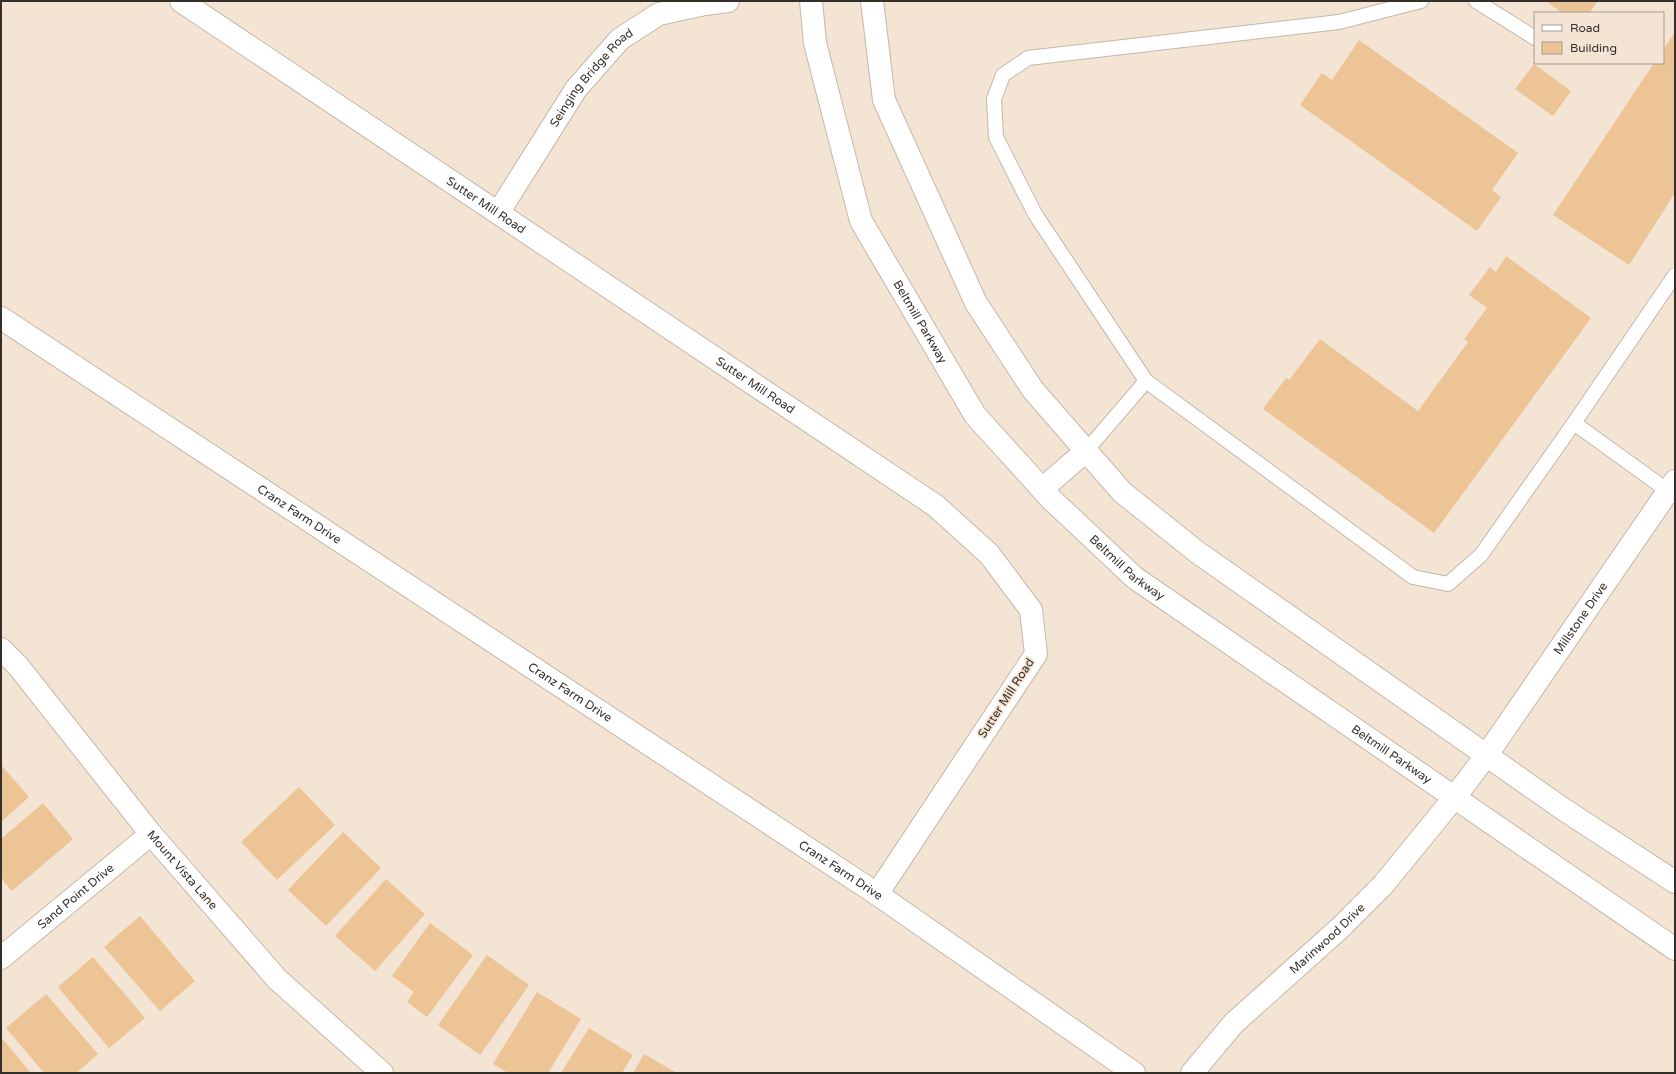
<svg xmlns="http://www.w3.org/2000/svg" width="1676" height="1074" viewBox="0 0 1676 1074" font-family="'Varela Round',sans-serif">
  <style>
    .building { fill: #ecc495 }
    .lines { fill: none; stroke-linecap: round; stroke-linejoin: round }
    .lane-casing { stroke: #c6b8a8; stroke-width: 16 }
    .street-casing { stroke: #c6b8a8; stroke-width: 24 }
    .secondary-casing { stroke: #c6b8a8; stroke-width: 24 }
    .lane { stroke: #fff; stroke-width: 14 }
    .street { stroke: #fff; stroke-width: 22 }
    .secondary { stroke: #fff; stroke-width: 22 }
    .labels { text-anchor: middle; stroke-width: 3.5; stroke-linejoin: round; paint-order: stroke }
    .street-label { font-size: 12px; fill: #352f29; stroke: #f3e4d4 }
  </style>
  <rect width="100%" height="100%" fill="#f3e4d4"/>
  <path class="building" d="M1546,1H1598L1589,13H1562Z
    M1675,32V193L1629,265L1553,215L1654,63H1663V50Z
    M1359,40L1518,153L1492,190L1501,197L1477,231L1300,105L1322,73L1332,80Z
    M1534,64L1571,91L1553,116L1515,89Z
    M1506,256L1591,318L1434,533L1263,409L1286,378L1289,380L1320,339L1418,411L1468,342L1464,339L1487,308L1469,295L1490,267L1496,272Z
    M1,765L29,797L1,822Z
    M299,787L335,825L277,880L241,842Z
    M43,803L73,839L12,891L1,878V839Z
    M343,832L381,868L326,926L288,890Z
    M386,879L425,914L375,971L335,936Z
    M140,916L195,981L160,1011L104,947Z
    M430,923L473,955L427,1017L407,1002L414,992L392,976Z
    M487,955L529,985L480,1055L438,1025Z
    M93,957L145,1018L109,1048L58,987Z
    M537,992L581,1019L548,1073H508L493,1064Z
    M46,994L98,1054L76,1073H44L6,1028Z
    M589,1028L633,1055L622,1073H561Z
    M1,1037L31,1073H1Z
    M644,1054L677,1073H633Z"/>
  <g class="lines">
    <defs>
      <path id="lane" d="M1421,1L1339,22L1028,58L1003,75L994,99L996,137L1035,214L1146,381L1413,577L1448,584L1481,555L1574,423L1675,275
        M1476,1L1535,38
        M1574,423L1668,491
        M1086,451L1146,381"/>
      <g id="street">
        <path id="s1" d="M181,1L936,506L989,554L1031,610L1036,654L877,894"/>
        <path id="s2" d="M498,213L576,89L620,39L659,14L705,4L728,1"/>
        <path id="s3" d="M1,318L877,894L1134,1073"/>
        <path id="s4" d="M1,649L18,666L151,834L277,979L382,1073"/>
        <path id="s5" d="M1486,756L1675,481"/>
        <path id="s6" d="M1,958L151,834"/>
        <path id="s7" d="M1192,1073L1234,1023L1340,928L1383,885L1454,798"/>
      </g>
      <g id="secondary">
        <path id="s8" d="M811,1L815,43L861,221L975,415L1051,499L1135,578L1675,949"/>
        <path d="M872,1L884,100L976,303L1033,390L1122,492L1197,552L1563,809L1675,882"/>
        <path d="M1042,489L1086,451"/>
        <path d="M1454,798L1486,756"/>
      </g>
    </defs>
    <use href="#lane" class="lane-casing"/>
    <use href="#street" class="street-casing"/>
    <use href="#secondary" class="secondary-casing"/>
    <use href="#lane" class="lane"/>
    <use href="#street" class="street"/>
    <use href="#secondary" class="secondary"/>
  </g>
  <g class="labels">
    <g class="street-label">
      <text dy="4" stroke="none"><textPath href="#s2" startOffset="165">Seinging Bridge Road</textPath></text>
      <text dy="4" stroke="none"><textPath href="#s1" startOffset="367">Sutter Mill Road</textPath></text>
      <text dy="4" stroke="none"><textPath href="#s8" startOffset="343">Beltmill Parkway</textPath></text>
      <text dy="4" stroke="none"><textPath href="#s1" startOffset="691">Sutter Mill Road</textPath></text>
      <text dy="4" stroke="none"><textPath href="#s3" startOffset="357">Cranz Farm Drive</textPath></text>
      <text dy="4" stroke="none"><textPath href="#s8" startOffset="667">Beltmill Parkway</textPath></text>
      <text dy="4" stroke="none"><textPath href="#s5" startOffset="167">Millstone Drive</textPath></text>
      <text dy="4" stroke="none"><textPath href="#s3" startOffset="681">Cranz Farm Drive</textPath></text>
      <text transform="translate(1006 698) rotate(-57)" y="4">Sutter Mill Road</text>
      <text dy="4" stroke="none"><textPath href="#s8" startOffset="991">Beltmill Parkway</textPath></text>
      <text dy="4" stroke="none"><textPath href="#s4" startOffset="286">Mount Vista Lane</textPath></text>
      <text dy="4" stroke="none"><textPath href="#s3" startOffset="1005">Cranz Farm Drive</textPath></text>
      <text dy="4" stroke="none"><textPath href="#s6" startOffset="97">Sand Point Drive</textPath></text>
      <text dy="4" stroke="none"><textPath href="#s7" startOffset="191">Marinwood Drive</textPath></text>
    </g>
  </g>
  <rect width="1676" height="1074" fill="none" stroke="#352f29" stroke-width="4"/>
  <rect x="1534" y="12" width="130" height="52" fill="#f3e4d4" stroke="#a79c90"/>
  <rect x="1542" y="25" width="20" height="6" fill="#ffffff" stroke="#a79c90"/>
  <text x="1570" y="32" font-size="12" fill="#352f29">Road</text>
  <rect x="1542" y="42" width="20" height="12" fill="#ecc495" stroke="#a79c90"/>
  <text x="1570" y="52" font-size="12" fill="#352f29">Building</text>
</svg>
